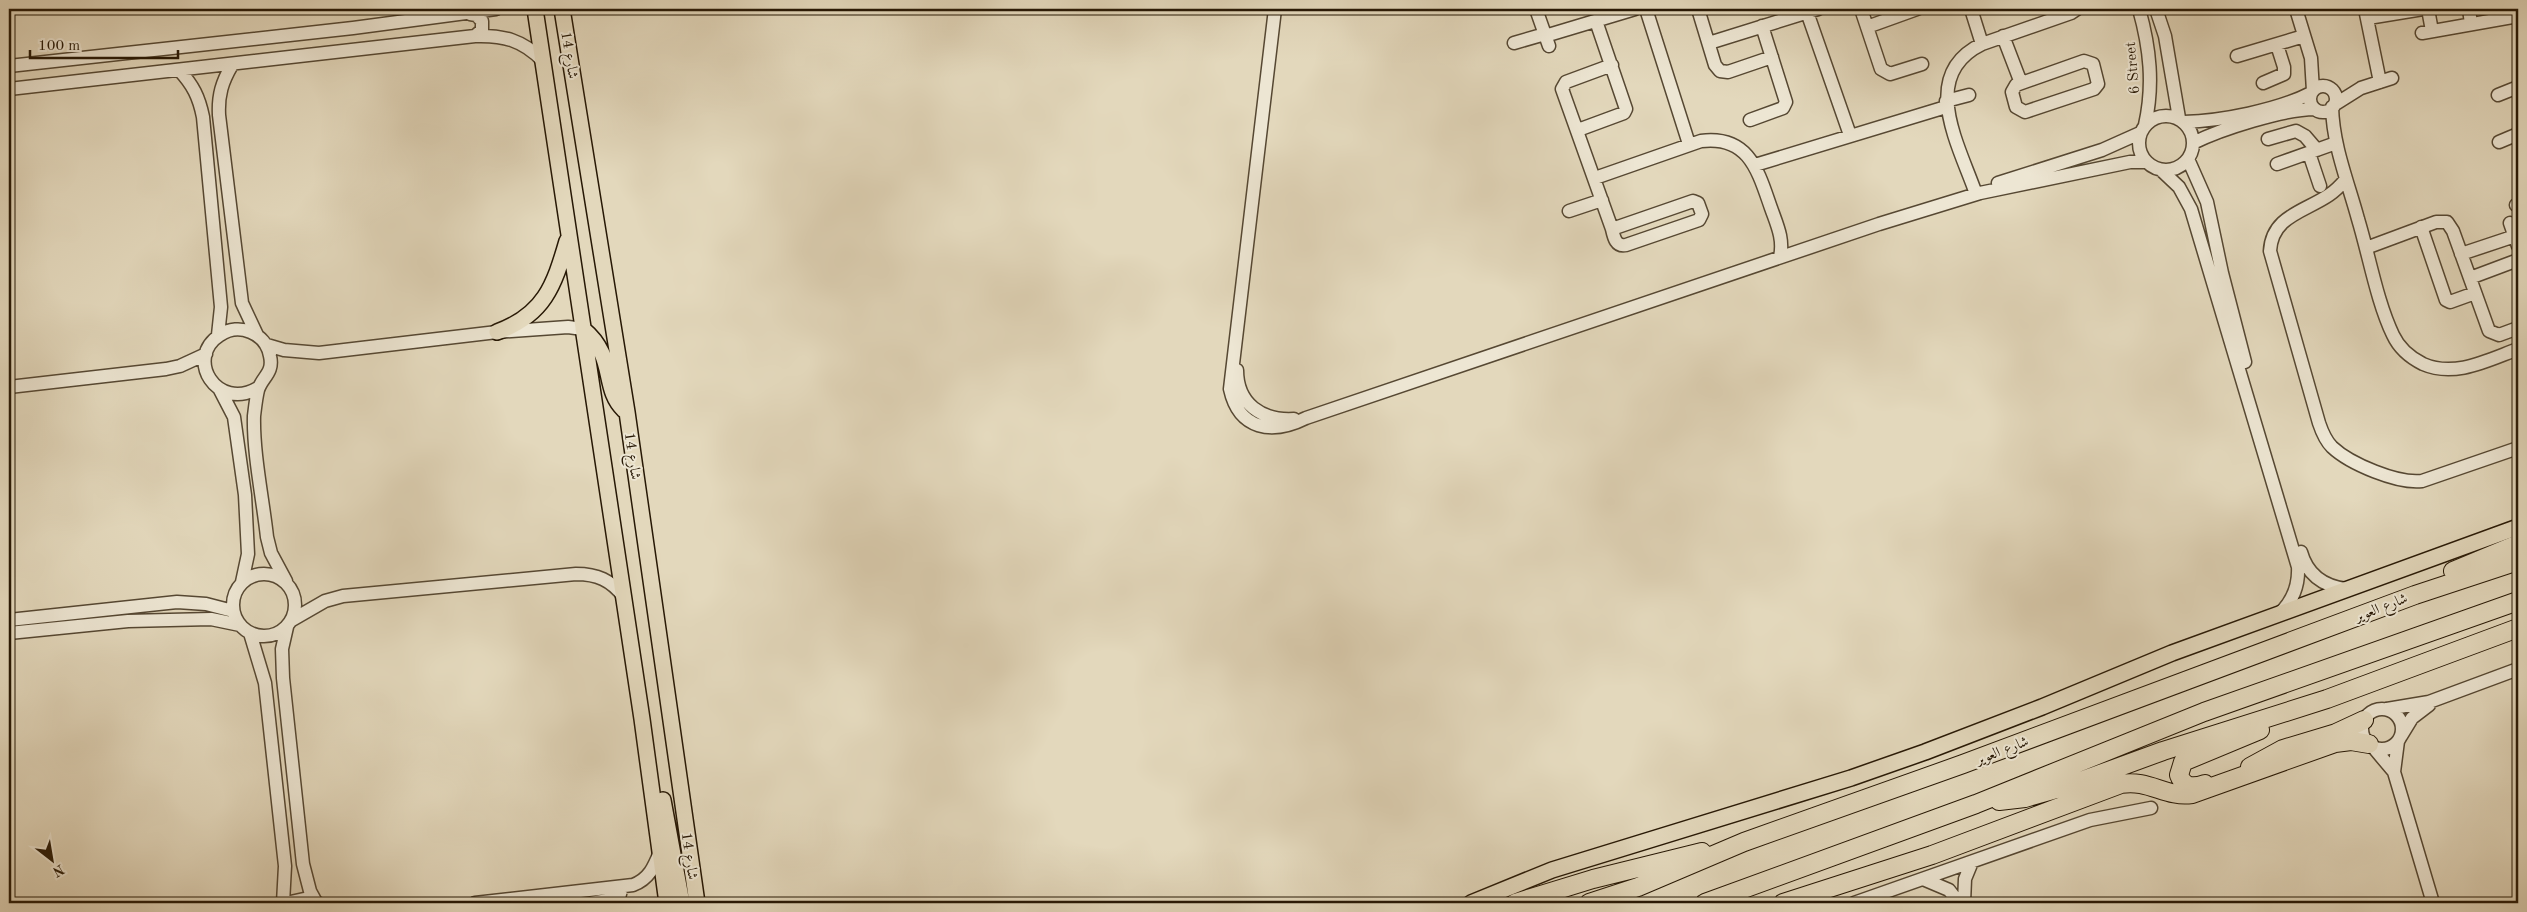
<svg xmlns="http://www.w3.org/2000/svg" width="2527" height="912" viewBox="0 0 2527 912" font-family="'Old Standard TT',Amiri,serif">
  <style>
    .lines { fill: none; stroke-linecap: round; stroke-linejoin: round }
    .minor-casing { stroke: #564833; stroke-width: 15 }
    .major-casing { stroke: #271805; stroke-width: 18 }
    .highway-casing { stroke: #271805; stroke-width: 20 }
    .minor { stroke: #ede6d3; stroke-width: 12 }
    .major { stroke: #e3d8bc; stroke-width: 15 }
    .highway { stroke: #e3d8bc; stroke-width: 18 }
    .labels { text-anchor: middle; stroke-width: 4; stroke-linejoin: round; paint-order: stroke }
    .street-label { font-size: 15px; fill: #271805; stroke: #ede6d3 }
  </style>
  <rect width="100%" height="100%" fill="#e3d8bc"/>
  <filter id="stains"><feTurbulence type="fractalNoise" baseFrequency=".004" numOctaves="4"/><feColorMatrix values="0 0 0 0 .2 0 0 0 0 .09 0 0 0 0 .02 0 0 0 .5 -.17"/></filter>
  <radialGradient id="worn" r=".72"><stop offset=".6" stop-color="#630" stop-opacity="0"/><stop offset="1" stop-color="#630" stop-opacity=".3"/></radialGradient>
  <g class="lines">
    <defs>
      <path id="minor" d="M1275,9L1230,389C1239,430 1272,435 1306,418L1879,224L1980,193L2130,162H2147
        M1536,9L1549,46
        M1646,9L1689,144
        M1698,9L1715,65L1720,71L1728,72L1772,57
        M1861,9L1881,69L1890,74L1922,64
        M1971,9L1982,44
        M2139,9C2150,48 2154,85 2145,125
        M2156,9L2165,36L2179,118
        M2296,9L2311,58L2313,91
        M2365,9L2380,82
        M2428,9L2432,31
        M2469,9L2471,24
        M1807,12L1850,135
        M470,14L476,15L482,21V30L475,36
        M2368,18L2423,9
        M1867,27L1917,9
        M2422,33L2518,16
        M1545,36L1635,9
        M2003,36L2021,83
        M1514,43L1545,34
        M1709,43L1818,9
        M2237,56L2304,36
        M2084,61L2093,64L2098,84L2094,89L2025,112L2016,107L2012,92L2016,85Z
        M232,65C222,82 218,95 219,115L242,303L257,335
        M9,66L353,28L496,9
        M179,70C193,85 199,97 203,117L221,307L218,335
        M2263,83L2284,74V67L2277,45
        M2310 99a13 13 0 1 1 26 0a13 13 0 1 1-26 0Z
        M9,89L475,36C503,35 523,40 543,61
        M2498,95L2518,87
        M1946,101L1969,95
        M2334,105L2361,88L2392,78
        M2332,107C2333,146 2348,182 2358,219C2369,255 2377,302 2393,335C2399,348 2411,358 2423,364C2455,378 2488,360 2518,349
        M2139 143a27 27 0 1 1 54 0a27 27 0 1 1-54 0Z
        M1750,120L1783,108L1786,102L1762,26
        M2184,122C2221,121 2278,110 2311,93
        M1578,130L1624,113L1626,109L1596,21
        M2268,139L2296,131L2305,136L2317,150
        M2499,142L2518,134
        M2193,143C2221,129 2284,109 2315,109
        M2309,153L2320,186
        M2188,159L2207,202L2222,273L2245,362
        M2277,164L2336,143
        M1755,165L1946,107
        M2161,170L2179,187L2191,209L2298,567C2299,586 2293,601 2279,614
        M1595,178L1701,141C1749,135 1758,171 1771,208C1777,225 1784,239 1780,257
        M2346,179C2341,185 2335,191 2329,195C2304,212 2272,216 2270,251L2319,423C2322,432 2325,440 2332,447C2350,464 2398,484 2422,481L2518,448
        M1998,183L2102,150L2140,133
        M1976,194C1959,145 1918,75 1982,44L2071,13L2077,9
        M1693,201L1698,203L1702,214L1699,220L1626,245C1616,247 1614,238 1612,229Z
        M2516,205H2518
        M1569,211L1602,200
        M2510,223L2518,246
        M2421,227L2446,300L2450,302L2475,293
        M1612,229L1562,89L1566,82L1612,65
        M2366,248L2436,222H2447L2453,231L2489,331L2499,335L2518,328
        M2461,254L2515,236
        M2470,278L2518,260
        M267,345L284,350L319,353L497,332L568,327L583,329
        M1237,370C1237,404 1262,421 1294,419
        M9,387L166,369L180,366L206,354
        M258,388C217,412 184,358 220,335C239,322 266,333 270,356C274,373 262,377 258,390C256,398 255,408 254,416C253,453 263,500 267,537L271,553L286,581
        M220,390L234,417L245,495L248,554L242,582
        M2301,552C2307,574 2323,586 2346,589
        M233 605a31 31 0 1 1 62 0a31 31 0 1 1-62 0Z
        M9,620L177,602L206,604L233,611
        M292,620L325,601L343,596L576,574C597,574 611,580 624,597
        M287,627L282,649L283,678L303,864L310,891L316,902
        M9,633L128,621L211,619L240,625
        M250,633L265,683L285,866L283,903
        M2387,709L2429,702L2518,669
        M2362 729a20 20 0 1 1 40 0a20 20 0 1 1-40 0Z
        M2401,736L2412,718L2429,705
        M2373,747L2394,772L2433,903
        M2394,772L2398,741
        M1923,879L1949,890L1959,903
        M286,903L304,899L318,903
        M475,903L633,885C649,879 654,867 660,852
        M591,903L619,898L621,890L618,887
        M1854,903L2090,820L2151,808
        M1964,903L1965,879L1972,862"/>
      <path id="major" d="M535,9L642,719L667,903
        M562,9L627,412L697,903
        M583,329C617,357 601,388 624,410
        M497,332C544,315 554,286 567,241
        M663,800L682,903
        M1471,903L1552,870L1851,778L1925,752L2042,707L2172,653L2518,527"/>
      <path id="highway" d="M2453,571L2518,544
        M2250,767L2283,749L2336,733L2364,720
        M2205,784C2193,788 2184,788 2179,775L2183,762L2260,730
        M1999,801L2025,798L2070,785L2163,751L2327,699L2518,628
        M1515,903L1593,879L1702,852
        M1589,903L1638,887L1744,842L1963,764L2415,595L2518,561
        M1705,903L1976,804L2204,712L2518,601
        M1783,903L1932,855L2121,784C2149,779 2166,798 2192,794L2335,743L2351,741L2369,744"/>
    </defs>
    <use href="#minor" class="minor-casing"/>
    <use href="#major" class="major-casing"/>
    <use href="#highway" class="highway-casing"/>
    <use href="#minor" class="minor"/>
    <use href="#major" class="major"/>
    <use href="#highway" class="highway"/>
  </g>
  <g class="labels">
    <g class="street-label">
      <text transform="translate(570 55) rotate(81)" y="5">شارع 14</text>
      <text transform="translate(2132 68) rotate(-95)" y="5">6 Street</text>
      <text transform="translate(633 456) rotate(82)" y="5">شارع 14</text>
      <text transform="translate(2381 607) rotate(-21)" y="5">شارع العوير</text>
      <text transform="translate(2002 750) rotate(-21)" y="5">شارع العوير</text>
      <text transform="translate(690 856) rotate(82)" y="5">شارع 14</text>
    </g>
  </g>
  <rect width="2527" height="912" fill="none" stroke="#e3d8bc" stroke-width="30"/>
  <rect x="10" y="10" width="2507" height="892" fill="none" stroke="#271805" stroke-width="2.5"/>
  <rect x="15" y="15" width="2497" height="882" fill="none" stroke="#271805"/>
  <g transform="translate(52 860) rotate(149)" stroke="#ede6d3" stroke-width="4" paint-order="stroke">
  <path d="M0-4L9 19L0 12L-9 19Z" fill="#271805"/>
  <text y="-8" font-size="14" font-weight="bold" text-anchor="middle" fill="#271805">N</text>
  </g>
  <path d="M30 50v8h148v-8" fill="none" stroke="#271805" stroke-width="2.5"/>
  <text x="38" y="50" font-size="15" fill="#271805" stroke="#ede6d3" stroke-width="4" paint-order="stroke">100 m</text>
  <rect width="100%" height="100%" filter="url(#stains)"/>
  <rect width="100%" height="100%" fill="url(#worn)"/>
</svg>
